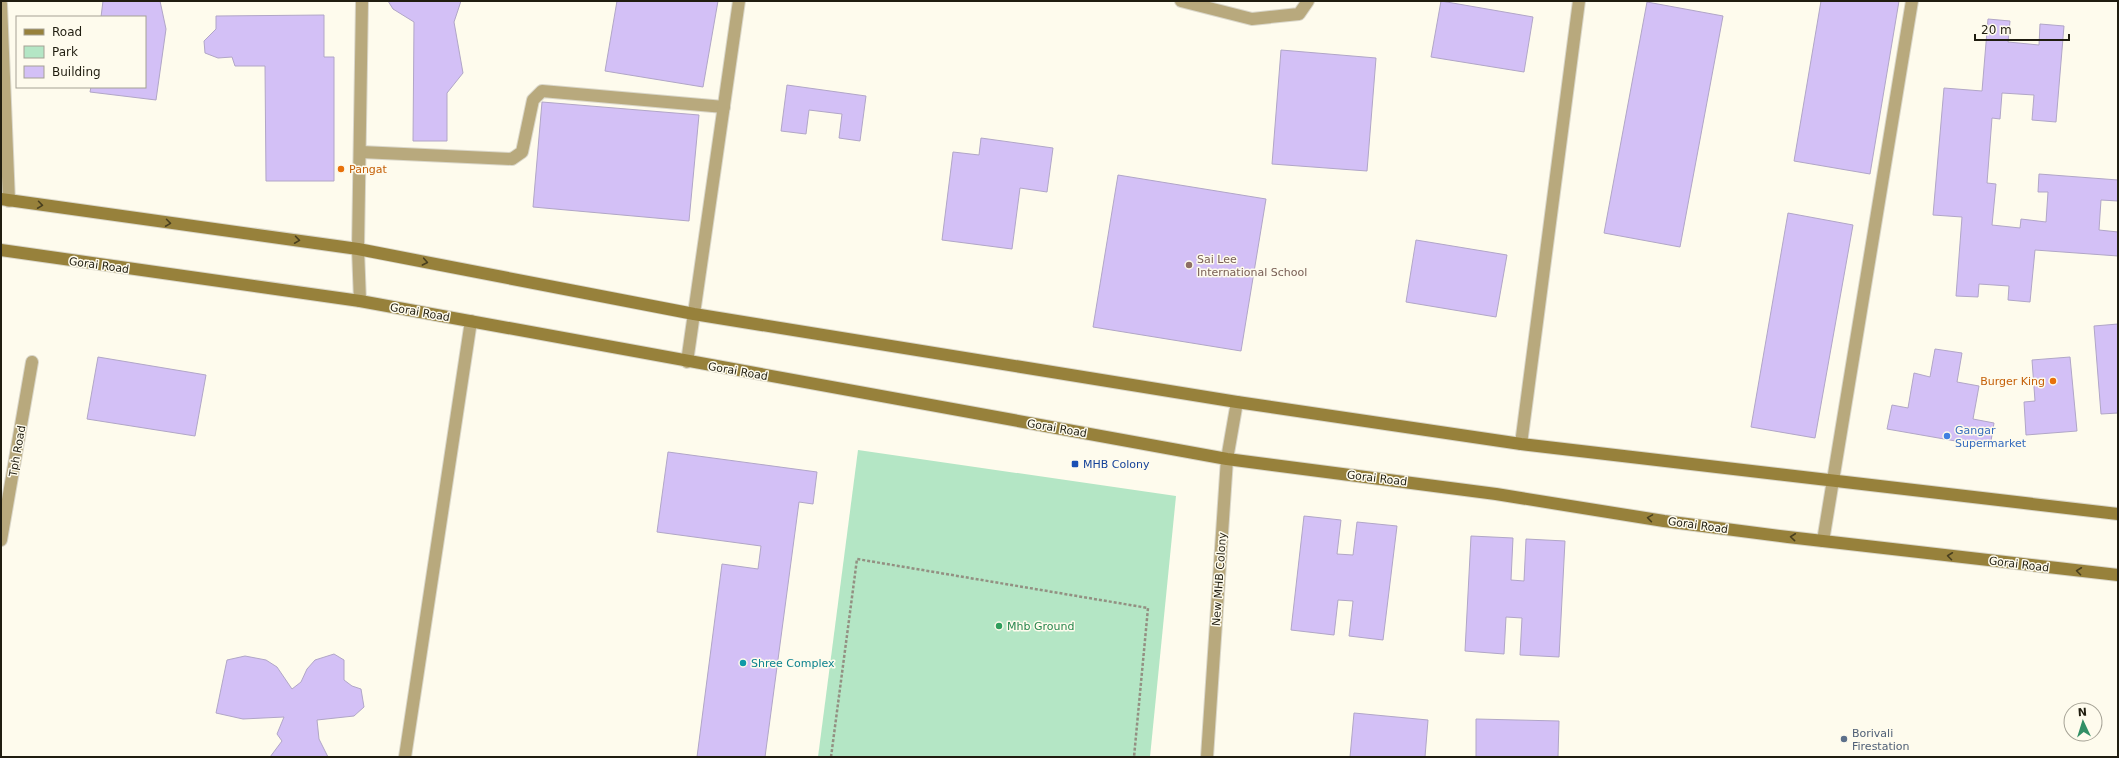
<svg xmlns="http://www.w3.org/2000/svg" width="2119" height="758" viewBox="0 0 2119 758" font-family="'DejaVu Sans',sans-serif">
  <style>
    .green { fill: #b4e6c5 }
    .building { fill: #d3c0f6; stroke: #b1a6c7 }
    .lines { fill: none; stroke-linecap: round; stroke-linejoin: round }
    .lane-casing { stroke: #dad7ca; stroke-width: 14 }
    .street-casing { stroke: #dad7ca; stroke-width: 14 }
    .secondary-casing { stroke: #dad7ca; stroke-width: 14 }
    .path { stroke: #939082; stroke-width: 2.5; stroke-dasharray: 3 2; stroke-linecap: butt }
    .lane { stroke: #b8a97d; stroke-width: 12 }
    .street { stroke: #b8a97d; stroke-width: 12 }
    .secondary { stroke: #97813b; stroke-width: 12 }
    .oneway { stroke: #4a401f }
    .food-dot { fill: #e8710a; stroke: #fefbed; stroke-width: 1.5 }
    .education-dot { fill: #8d6e63; stroke: #fefbed; stroke-width: 1.5 }
    .shop-dot { fill: #3f7fe0; stroke: #fefbed; stroke-width: 1.5 }
    .transit-dot { fill: #1a4fb4; stroke: #fefbed; stroke-width: 1.5 }
    .leisure-dot { fill: #2e9e5b; stroke: #fefbed; stroke-width: 1.5 }
    .culture-dot { fill: #0f9aa8; stroke: #fefbed; stroke-width: 1.5 }
    .service-dot { fill: #5c6f8a; stroke: #fefbed; stroke-width: 1.5 }
    .labels { text-anchor: middle; stroke-width: 3; stroke-linejoin: round; paint-order: stroke }
    .food-label { font-size: 11px; fill: #c56008; stroke: #fefbed; text-anchor: start }
    .education-label { font-size: 11px; fill: #785e54; stroke: #fefbed; text-anchor: start }
    .street-label { font-size: 11px; fill: #201d10; stroke: #fefbed }
    .shop-label { font-size: 11px; fill: #366cbe; stroke: #fefbed; text-anchor: start }
    .transit-label { font-size: 11px; fill: #164399; stroke: #fefbed; text-anchor: start }
    .leisure-label { font-size: 11px; fill: #27864d; stroke: #fefbed; text-anchor: start }
    .culture-label { font-size: 11px; fill: #0d838f; stroke: #fefbed; text-anchor: start }
    .service-label { font-size: 11px; fill: #4e5e75; stroke: #fefbed; text-anchor: start }
  </style>
  <rect width="100%" height="100%" fill="#fefbed"/>
  <path class="green" d="M858,450L1176,496L1150,757H818Z"/>
  <path class="building" d="M103,1H160L166,29L156,100L90,92L91,87H145V17H101Z
    M388,1H461L454,22L463,73L447,93V141H413L414,22L393,9Z
    M617,1H718L703,87L605,71Z
    M1441,1L1533,17L1524,72L1431,57Z
    M1821,1H1899L1870,174L1794,161Z
    M1647,2L1723,16L1680,247L1604,233Z
    M324,15V57H334V181H266L265,66H235L232,57L218,58L205,53L204,41L216,29V16Z
    M1988,19L2010,21L2008,42L2039,45L2040,24L2064,26L2056,122L2032,120L2034,95L2002,93L2000,119L1992,118L1987,183L1996,184L1992,225L2020,228L2021,219L2046,222L2048,192H2038L2039,174L2118,180V201L2101,200L2099,230L2118,232V256L2035,250L2030,302L2008,300L2009,286L1979,284L1978,297L1956,296L1962,217L1933,215L1944,88L1982,91Z
    M1281,50L1376,58L1367,171L1272,164Z
    M787,85L866,96L860,141L839,138L842,114L809,110L806,134L781,131Z
    M542,102L699,115L689,221L533,207Z
    M981,138L1053,148L1047,192L1020,188L1012,249L942,240L953,152L979,155Z
    M1118,175L1266,199L1241,351L1093,327Z
    M1788,213L1853,225L1815,438L1751,427Z
    M1416,240L1507,255L1496,317L1406,302Z
    M2118,324V413L2101,414L2094,326Z
    M1935,349L1962,353L1957,382L1979,386L1973,419L1994,423L1990,447L1887,429L1892,405L1908,408L1914,373L1930,377Z
    M98,357L206,375L195,436L87,419Z
    M2070,357L2077,431L2026,435L2024,402L2035,401L2032,360Z
    M668,452L817,472L813,504L799,502L765,757H697L722,564L758,569L761,546L657,532Z
    M1304,516L1341,520L1337,554L1353,555L1357,522L1397,526L1383,640L1349,636L1353,601L1338,600L1334,635L1291,630Z
    M1471,536L1513,538L1511,580L1524,581L1526,539L1565,541L1559,657L1520,655L1522,618L1506,617L1504,654L1465,651Z
    M334,654L344,660V680L352,686L361,689L364,707L354,716L317,720L319,739L328,757H270L282,741L277,734L284,717L243,719L216,713L227,660L245,656L266,660L277,667L292,689L301,682L307,669L315,660Z
    M1354,713L1428,720L1425,757H1350Z
    M1476,719L1559,721L1558,757H1476Z"/>
  <g class="lines">
    <defs>
      <path id="lane" d="M361,152L512,159L522,152L533,100L542,91L724,107
        M1,540L32,362
        M405,757L471,321"/>
      <path id="street" d="M1181,1L1252,19L1299,14L1308,1
        M1,4L9,201
        M360,301L358,249L362,1
        M687,362L739,1
        M1521,444L1579,1
        M1823,541L1912,1
        M1207,757L1227,459L1237,402"/>
      <path id="secondary" d="M1,199L358,249L694,314L1237,402L1521,444L2118,514
        M1,250L360,301L1227,459L1496,494L1664,521L1788,537L2118,575"/>
    </defs>
    <use href="#lane" class="lane-casing"/>
    <use href="#street" class="street-casing"/>
    <use href="#secondary" class="secondary-casing"/>
    <path class="path" d="M831,757L857,559L1148,608L1134,757"/>
    <use href="#lane" class="lane"/>
    <use href="#street" class="street"/>
    <use href="#secondary" class="secondary"/>
  </g>
  <defs><path id="oneway-chevron" d="M-2-3.5L2.5 0L-2 3.5" fill="none" stroke-width="1.6" stroke-linecap="round" stroke-linejoin="round"/></defs>
  <g class="oneway">
    <use href="#oneway-chevron" transform="translate(40 205) rotate(8)"/>
    <use href="#oneway-chevron" transform="translate(168 223) rotate(8)"/>
    <use href="#oneway-chevron" transform="translate(297 240) rotate(8)"/>
    <use href="#oneway-chevron" transform="translate(425 262) rotate(11)"/>
    <use href="#oneway-chevron" transform="translate(1650 518) rotate(-171)"/>
    <use href="#oneway-chevron" transform="translate(1793 537) rotate(-174)"/>
    <use href="#oneway-chevron" transform="translate(1950 556) rotate(-173)"/>
    <use href="#oneway-chevron" transform="translate(2079 571) rotate(-173)"/>
  </g>
  <g class="food-dot">
    <circle cx="341" cy="169" r="4"/>
    <circle cx="2053" cy="381" r="4"/>
  </g>
  <circle class="education-dot" cx="1189" cy="265" r="4"/>
  <circle class="shop-dot" cx="1947" cy="436" r="4"/>
  <rect class="transit-dot" x="1071" y="460" width="8" height="8" rx="2"/>
  <circle class="leisure-dot" cx="999" cy="626" r="4"/>
  <circle class="culture-dot" cx="743" cy="663" r="4"/>
  <circle class="service-dot" cx="1844" cy="739" r="4"/>
  <g class="labels">
    <g class="food-label">
      <text x="349" y="173">Pangat</text>
      <text x="2045" y="385" text-anchor="end">Burger King</text>
    </g>
    <g class="education-label">
      <text x="1197" y="263">Sai Lee<tspan x="1197" dy="13">International School</tspan></text>
    </g>
    <g class="street-label">
      <text transform="translate(99 265) rotate(8)" y="4">Gorai Road</text>
      <text transform="translate(420 312) rotate(10)" y="4">Gorai Road</text>
      <text transform="translate(738 371) rotate(10)" y="4">Gorai Road</text>
      <text transform="translate(1057 428) rotate(10)" y="4">Gorai Road</text>
      <text transform="translate(17 451) rotate(-80)" y="4">Tph Road</text>
      <text transform="translate(1377 478) rotate(7)" y="4">Gorai Road</text>
      <text transform="translate(1698 525) rotate(8)" y="4">Gorai Road</text>
      <text transform="translate(2019 564) rotate(7)" y="4">Gorai Road</text>
      <text transform="translate(1219 579) rotate(-86)" y="4">New MHB Colony</text>
    </g>
    <g class="shop-label">
      <text x="1955" y="434">Gangar<tspan x="1955" dy="13">Supermarket</tspan></text>
    </g>
    <g class="transit-label">
      <text x="1083" y="468">MHB Colony</text>
    </g>
    <g class="leisure-label">
      <text x="1007" y="630">Mhb Ground</text>
    </g>
    <g class="culture-label">
      <text x="751" y="667">Shree Complex</text>
    </g>
    <g class="service-label">
      <text x="1852" y="737">Borivali<tspan x="1852" dy="13">Firestation</tspan></text>
    </g>
  </g>
  <rect width="2119" height="758" fill="none" stroke="#201d10" stroke-width="4"/>
  <rect x="16" y="16" width="130" height="72" fill="#fefbed" stroke="#a5a295"/>
  <rect x="24" y="29" width="20" height="6" fill="#97813b" stroke="#a5a295"/>
  <text x="52" y="36" font-size="12" fill="#201d10">Road</text>
  <rect x="24" y="46" width="20" height="12" fill="#b4e6c5" stroke="#a5a295"/>
  <text x="52" y="56" font-size="12" fill="#201d10">Park</text>
  <rect x="24" y="66" width="20" height="12" fill="#d3c0f6" stroke="#a5a295"/>
  <text x="52" y="76" font-size="12" fill="#201d10">Building</text>
  <g transform="translate(2083 722) rotate(356)"><circle r="19" fill="#fefbed" stroke="#a5a295"/>
  <path d="M0-3L7 15L0 10L-7 15Z" fill="#328f66"/>
  <text y="-6" font-size="11" font-weight="bold" text-anchor="middle" fill="#201d10">N</text>
  </g>
  <path d="M1975 34v6h94v-6" fill="none" stroke="#201d10" stroke-width="2"/>
  <text x="1981" y="34" font-size="12" fill="#201d10" stroke="#fefbed" stroke-width="3" paint-order="stroke">20 m</text>
</svg>
